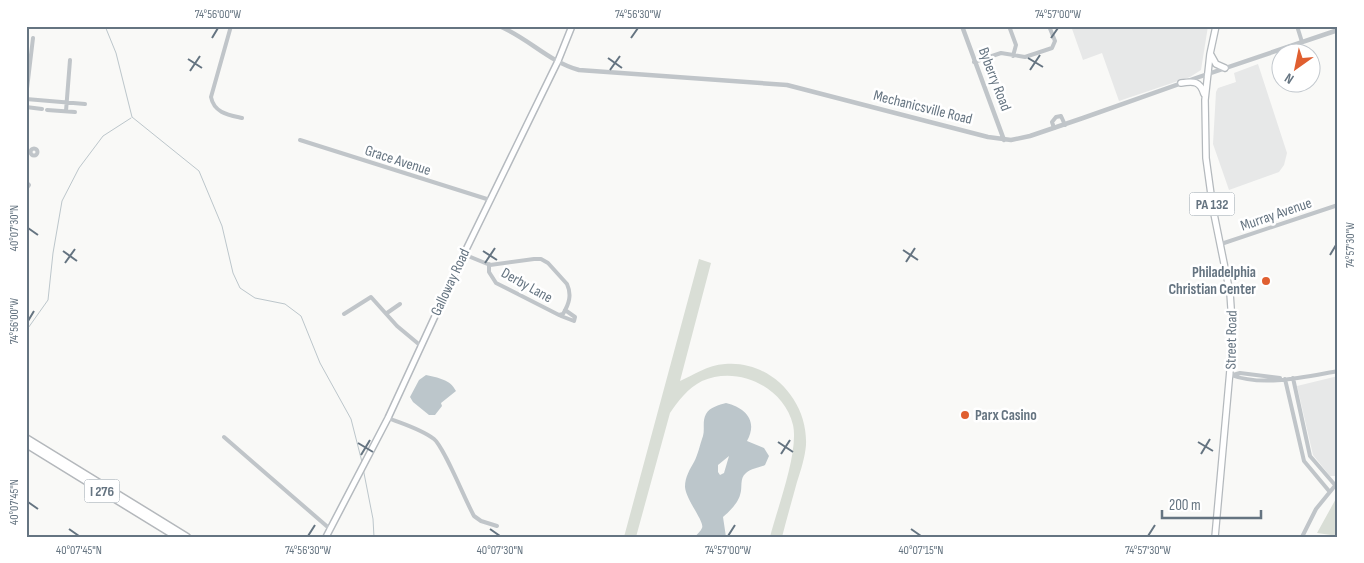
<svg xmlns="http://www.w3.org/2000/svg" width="1364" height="563" viewBox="0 0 1364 563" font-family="'Sofia Sans Condensed',sans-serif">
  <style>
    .built { fill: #e7e8e8 }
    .green { fill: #d9ded6 }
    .water { fill: #bcc6cb; fill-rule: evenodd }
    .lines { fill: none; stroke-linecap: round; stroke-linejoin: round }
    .stream { stroke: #bcc6cb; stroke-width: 1 }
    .secondary-casing { stroke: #b5babf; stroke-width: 8 }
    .primary-casing { stroke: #b4b9bd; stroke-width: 8 }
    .motorway-casing { stroke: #b4b8bc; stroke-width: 9 }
    .minor { stroke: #c0c5c9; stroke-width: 4 }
    .tertiary { stroke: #c0c5c9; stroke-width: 4.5 }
    .secondary { stroke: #fff; stroke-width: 5 }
    .primary { stroke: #fff; stroke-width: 5.5 }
    .motorway { stroke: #fff; stroke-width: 6 }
    .ticks { fill: none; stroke: #657481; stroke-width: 2 }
    .poi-dot { fill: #e05f30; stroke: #fff; stroke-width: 2 }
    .labels { text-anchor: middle; stroke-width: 5; stroke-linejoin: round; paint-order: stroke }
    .shield { fill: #fff; stroke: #939ea7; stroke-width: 1 }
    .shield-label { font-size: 14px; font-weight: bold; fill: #657481 }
    .street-label { font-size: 15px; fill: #657481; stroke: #fff }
    .poi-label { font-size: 15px; font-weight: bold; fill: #657481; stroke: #fff; text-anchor: end }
    .neatline { fill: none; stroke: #657481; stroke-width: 2 }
    .ticks-label { font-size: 12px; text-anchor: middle; fill: #657481 }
  </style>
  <rect width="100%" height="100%" fill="#f9f9f7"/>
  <path class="built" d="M1071,26H1208L1201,70L1190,77L1119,101L1102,53L1083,60Z
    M1258,64L1287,153L1284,165L1279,172L1229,190L1213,144L1216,92L1218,88L1236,82L1234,73Z
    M1338,376V479L1335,476H1330L1313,455L1297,386Z"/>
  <path class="green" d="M699,259L711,263L680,381C694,375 707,365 725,364C770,360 808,400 806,445C805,457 801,470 797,482C792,500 787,518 782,537H770C777,509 799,452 793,425C784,387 738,365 702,381C688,388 678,401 670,413L636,537H624Z
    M1338,495V536L1317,533Z"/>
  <path class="water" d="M426,375C438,378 450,379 456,391L441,403L442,406L435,415H429L413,402L410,397L419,380Z
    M726,403C746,408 758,421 747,441L764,448L769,456L765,465C759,468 751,468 746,473C739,479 743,487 740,495C738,503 729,512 723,517L726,537H695C697,534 701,531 702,528C705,522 686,500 685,487C685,477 690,469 694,462C698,455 700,444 703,436C705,429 702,421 706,414C710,407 719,405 726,403ZM729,456L724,473L720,475L718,472V465Z"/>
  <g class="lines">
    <path class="stream" d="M105,26L116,53L132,117L199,171L222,226L233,273L240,288L255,298L285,304L301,316L320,363L351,419L362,462
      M26,331L48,300L53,253L62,201L79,168L103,136L131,118
      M363,468L373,519L374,537"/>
    <defs>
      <path id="secondary" d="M326,537L388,418L459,264L558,61L572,26"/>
      <path id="primary" d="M1211,55L1216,64L1225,68
        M1181,83C1194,81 1200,81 1204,94
        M1215,537L1233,337L1230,293L1213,209L1206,158L1205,100L1210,54L1216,26"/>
      <path id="motorway" d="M26,438L187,537
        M26,444L177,537"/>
    </defs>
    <use href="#secondary" class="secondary-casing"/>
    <use href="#primary" class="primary-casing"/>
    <use href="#motorway" class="motorway-casing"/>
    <path class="minor" d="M231,26L211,97C214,113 229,115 242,118
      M1009,26L1016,45L1013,56
      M1297,26L1302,42
      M974,62L1001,53L1025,57L1052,48L1055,41L1049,26
      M26,97L33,38
      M26,99L85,104
      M26,107L42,109
      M47,110L75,112
      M66,111L70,60
      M1054,128L1052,122L1056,117L1061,116L1065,125
      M300,140L490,200
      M30.5 152a3.5 3.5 0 1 1 7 0a3.5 3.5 0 1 1-7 0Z
      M26,182L29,185L26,189
      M1221,244L1338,205
      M463,254L490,265L534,259H541L548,263L567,284C572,295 569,304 563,314L559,315L496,283L489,272V264
      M387,313L400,304
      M344,314L371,297L397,326L421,346
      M561,316L574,321L575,317L565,310
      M1231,375C1263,387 1304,377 1338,371
      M1233,375L1240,373L1280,378
      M1293,378L1310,456L1335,485
      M1285,379L1304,461L1329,491
      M388,418C403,424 421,429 434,439C444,447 465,500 474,516L481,521L497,526
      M224,437L330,529
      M1302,537L1316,509L1338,482"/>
    <path class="tertiary" d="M499,26C527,37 549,62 579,70L787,85L926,121L988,137L1011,140L1030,136L1083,118L1199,77L1338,30
      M962,26L1004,140"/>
    <use href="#secondary" class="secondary"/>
    <use href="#primary" class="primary"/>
    <use href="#motorway" class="motorway"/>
  </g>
  <path class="ticks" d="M212,38L218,28M631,38L638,28M1051,38L1058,28M608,58L622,68M1028,58L1043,67M188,59L202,68M610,70L620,56M1030,70L1040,55M190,71L200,56M28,228L38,235M903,250L918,260M63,251L77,261M483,251L497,260M1330,255L1336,245M906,262L915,248M65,263L75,249M485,263L495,248M28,321L34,311M778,442L793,452M1198,442L1213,451M358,443L373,452M781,454L790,440M1201,454L1210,439M361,455L370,440M28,502L38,509M69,529L79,536M490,529L500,536M911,529L921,536M308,536L315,525M728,536L735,525M1148,536L1155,525"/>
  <g class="poi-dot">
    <circle cx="1266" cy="281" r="5"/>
    <circle cx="965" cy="415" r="5"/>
  </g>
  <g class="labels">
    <g class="shield">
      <rect x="1189.5" y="192.5" width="45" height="23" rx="4"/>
      <rect x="84.5" y="479.5" width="35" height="23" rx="4"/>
    </g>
    <g class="shield-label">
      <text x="1212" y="209">PA 132</text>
      <text x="102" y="496">I 276</text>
    </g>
    <g class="street-label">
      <text transform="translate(995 79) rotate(69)" y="5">Byberry Road</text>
      <text transform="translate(923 107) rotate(14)" y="5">Mechanicsville Road</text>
      <text transform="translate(398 160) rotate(18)" y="5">Grace Avenue</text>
      <text transform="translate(1276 214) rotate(-19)" y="5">Murray Avenue</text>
      <text transform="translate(450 282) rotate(-65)" y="5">Galloway Road</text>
      <text transform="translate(527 285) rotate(29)" y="5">Derby Lane</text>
      <text transform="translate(1231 340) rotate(-89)" y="5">Street Road</text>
    </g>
    <g class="poi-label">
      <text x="1256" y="277">Philadelphia<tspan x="1256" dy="17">Christian Center</tspan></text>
      <text x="975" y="420" text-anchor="start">Parx Casino</text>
    </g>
  </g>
  <rect width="1364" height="563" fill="none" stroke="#ffffff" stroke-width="55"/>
  <g transform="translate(1296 68) rotate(213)"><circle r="24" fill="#ffffff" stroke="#c1c7cd"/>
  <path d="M0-4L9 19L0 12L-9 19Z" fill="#e05f30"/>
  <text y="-8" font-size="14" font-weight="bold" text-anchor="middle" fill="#657481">N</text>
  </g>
  <path d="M1162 510v8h99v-8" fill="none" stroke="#657481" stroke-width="2.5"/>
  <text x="1169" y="510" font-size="15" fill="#657481" stroke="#ffffff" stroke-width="4" paint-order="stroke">200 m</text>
  <rect x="28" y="28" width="1308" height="508" class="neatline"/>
  <g class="ticks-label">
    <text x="218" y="18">74°56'00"W</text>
    <text x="638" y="18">74°56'30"W</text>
    <text x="1058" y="18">74°57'00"W</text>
    <text transform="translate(14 228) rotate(-90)" y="4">40°07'30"N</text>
    <text transform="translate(1350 245) rotate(-90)" y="4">74°57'30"W</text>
    <text transform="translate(14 321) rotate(-90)" y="4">74°56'00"W</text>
    <text transform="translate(14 502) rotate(-90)" y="4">40°07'45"N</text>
    <text x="79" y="554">40°07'45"N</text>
    <text x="308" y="554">74°56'30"W</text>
    <text x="500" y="554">40°07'30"N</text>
    <text x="728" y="554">74°57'00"W</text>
    <text x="921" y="554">40°07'15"N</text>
    <text x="1148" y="554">74°57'30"W</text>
  </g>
</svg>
